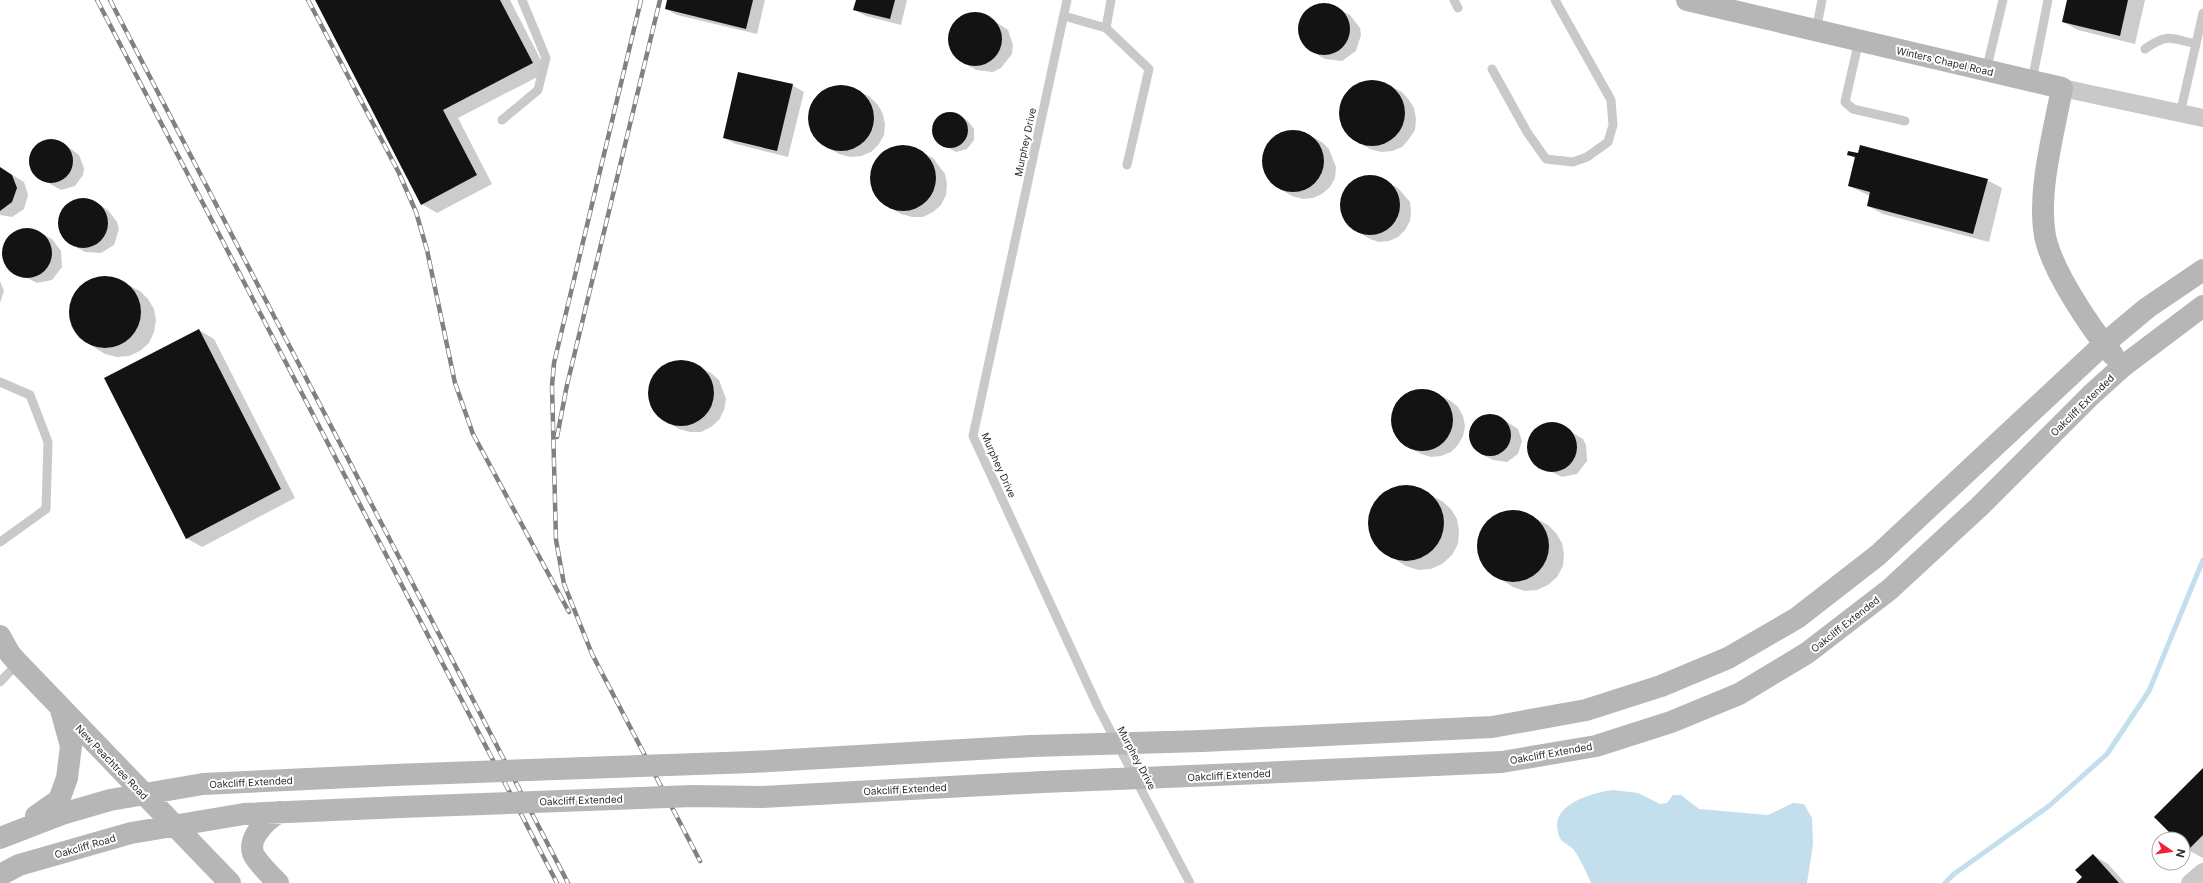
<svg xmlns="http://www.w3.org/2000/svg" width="2203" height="883" viewBox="0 0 2203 883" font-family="Inter,sans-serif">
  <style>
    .water { fill: #c3deed }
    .shadow { fill: #0003 }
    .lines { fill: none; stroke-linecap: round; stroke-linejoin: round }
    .stream { stroke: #c3deed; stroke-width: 5 }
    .building { fill: #131313 }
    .lane { stroke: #c9c9c9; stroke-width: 9 }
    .street { stroke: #c9c9c9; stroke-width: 18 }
    .secondary { stroke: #b6b6b6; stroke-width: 22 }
    .rail-casing { stroke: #818181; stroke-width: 4.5 }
    .rail { stroke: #fff; stroke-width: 3; stroke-dasharray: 9; stroke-linecap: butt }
    .secondary-bridge { stroke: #b6b6b6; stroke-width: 22 }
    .labels { text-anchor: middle; stroke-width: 4; stroke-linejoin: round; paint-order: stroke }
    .street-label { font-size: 10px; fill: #2c2c2c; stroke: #fff }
  </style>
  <rect width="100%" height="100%" fill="#fff"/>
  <path class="water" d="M1613,790L1638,793L1660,804L1667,803L1673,795H1681L1699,809L1768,815L1793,803L1804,804L1812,818L1813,844L1807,883H1591C1586,872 1581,860 1574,850C1570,845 1562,843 1560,838C1545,805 1591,793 1613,790Z"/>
  <path class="shadow" d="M316,0H510L547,72L458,118L492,184L437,213L422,204Z
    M668,0H765L757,34L677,15L666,9Z
    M857,0H907L901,25L866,16L854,10Z
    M2068,0H2145L2135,44L2078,30L2063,22Z
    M1330,5L1350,15L1360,28L1361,35L1356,51L1342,61L1325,59L1313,52L1301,40L1299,32L1303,16L1314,6Z
    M982,13L1008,30L1013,45L1012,54L1001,68L993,72L976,70L964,63L951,51L949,42V34L958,19L965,15Z
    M1370,80L1380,81L1402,92L1409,100L1414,108L1416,119L1415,130L1409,139L1402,147L1392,151L1381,152L1370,149L1349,136L1343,127L1340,116V106L1344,96L1351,88L1360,83Z
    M792,85L804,92L788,157L736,144L724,138Z
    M839,85L849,86L870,97L878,105L883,114L885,124L884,135L879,144L871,152L861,156L850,157L839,154L818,141L812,132L809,121V111L813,101L820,93L829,88Z
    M954,113L967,120L974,129V140L967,149L956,152L937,142L934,138L933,126L938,116L943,114Z
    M1301,131L1322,142L1329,149L1336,167L1335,178L1330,187L1322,194L1313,198L1303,199L1292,196L1280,189L1272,183L1266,175L1263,165V155L1274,138L1282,133Z
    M49,140L63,143L79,155L84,168L83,175L75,186L61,190L36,176L29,164L32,150L37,145Z
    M901,146L911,147L933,158L945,174L947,184L946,195L941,205L933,212L923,217H912L901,214L880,201L874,192L871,182V171L875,162L882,154L891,148Z
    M1848,154L1987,180L2002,188L1989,242L1883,214L1868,206L1870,196L1849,186L1856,159Z
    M0,169L6,171L24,182L28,195L24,209L12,217L0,215Z
    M1368,176L1377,177L1398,188L1410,202L1411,211L1410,221L1405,230L1398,237L1389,241L1379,242L1370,239L1349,226L1344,218L1341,199L1345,190L1359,178Z
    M81,199L96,203L108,210L117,222L119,229L114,245L101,253L85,252L73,245L61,233L59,226L63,211L67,205Z
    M25,229L40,233L52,239L61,251L62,267L52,280L37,283L10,269L4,255L7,240L11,235Z
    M102,276L114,278L140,291L148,299L154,309L156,320L154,332L149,343L140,351L129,356L117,357L105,354L79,338L72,328L69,316L70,305L74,294L81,285L91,279Z
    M0,281L4,291L0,303Z
    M199,330L214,339L295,498L202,547L186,538Z
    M679,361L689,362L711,373L719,380L726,399L724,410L719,420L711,427L701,432H690L679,429L659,416L652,407L649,397L650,386L654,377L660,369L669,363Z
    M1420,389L1430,390L1451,401L1458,407L1463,416L1465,426L1463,436L1458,445L1451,452L1441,456L1431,457L1421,454L1400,441L1394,433L1391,423L1396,404L1402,396L1410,391Z
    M1489,415L1501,418L1518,429L1522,441L1518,454L1507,462L1493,460L1481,454L1472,444L1470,430L1472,425L1477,420Z
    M1543,424H1558L1583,439L1586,445L1587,461L1577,474L1562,477L1535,464L1528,449L1532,434Z
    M1403,486L1415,487L1442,501L1451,509L1457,519L1459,531L1458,544L1452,555L1442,564L1431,569L1418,570L1406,566L1380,550L1372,540L1369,527V515L1374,504L1382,495L1392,489Z
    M1510,510L1522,511L1548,525L1556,533L1562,543L1564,554L1563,566L1557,577L1548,585L1537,590L1525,591L1513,587L1488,571L1481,561L1477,550L1478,538L1482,528L1490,519L1499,513Z
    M2203,769V858L2188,850L2183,845V839H2177Z
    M2093,855L2108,864L2125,883H2077L2083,877Z"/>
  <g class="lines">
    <path class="stream" d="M1945,883L1954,874L2049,806L2107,754L2149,691L2203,560"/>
  </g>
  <path class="building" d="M315,0H500L533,63L443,110L477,175L421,205Z
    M667,0H753L746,29L665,9Z
    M856,0H895L890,19L853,10Z
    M2067,0H2128L2120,36L2062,22Z
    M1298 29a26 26 0 1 1 52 0a26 26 0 1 1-52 0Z
    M948 39a27 27 0 1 1 54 0a27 27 0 1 1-54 0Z
    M738,72L793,84L777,151L723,138Z
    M1339 113a33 33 0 1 1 66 0a33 33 0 1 1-66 0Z
    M808 118a33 33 0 1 1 66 0a33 33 0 1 1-66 0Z
    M932 130a18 18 0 1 1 36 0a18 18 0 1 1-36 0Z
    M1262 161a31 31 0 1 1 62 0a31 31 0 1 1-62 0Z
    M29 161a22 22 0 1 1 44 0a22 22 0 1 1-44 0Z
    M1860,145L1988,179L1973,234L1867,206L1870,192L1848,186L1855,157L1847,155L1848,151L1858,153Z
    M870 178a33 33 0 1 1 66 0a33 33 0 1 1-66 0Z
    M0,167L12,175L17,188L12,202L0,211Z
    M1340 205a30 30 0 1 1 60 0a30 30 0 1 1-60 0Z
    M58 223a25 25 0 1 1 50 0a25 25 0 1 1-50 0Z
    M2 253a25 25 0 1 1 50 0a25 25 0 1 1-50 0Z
    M69 312a36 36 0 1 1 72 0a36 36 0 1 1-72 0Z
    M199,329L281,489L186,539L104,378Z
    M648 393a33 33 0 1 1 66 0a33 33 0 1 1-66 0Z
    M1391 420a31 31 0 1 1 62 0a31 31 0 1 1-62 0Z
    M1469 435a21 21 0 1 1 42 0a21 21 0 1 1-42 0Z
    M1527 447a25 25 0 1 1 50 0a25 25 0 1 1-50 0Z
    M1368 523a38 38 0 1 1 76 0a38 38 0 1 1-76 0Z
    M1477 546a36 36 0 1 1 72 0a36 36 0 1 1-72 0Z
    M2203,768V835L2187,851L2183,846V839H2176L2154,817Z
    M2093,854L2119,883H2076L2082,877L2075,870Z"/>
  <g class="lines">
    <path class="lane" d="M1067,0L973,436L1098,707L1190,883
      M1454,0L1458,8
      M1064,16L1106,28L1149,69L1127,165
      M1106,28L1111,0
      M1816,31L1822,0
      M1859,40L1845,102L1853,109L1905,121
      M2145,49C2167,33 2170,38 2196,44
      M1492,69L1527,132L1546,159L1573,162L1587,157L1608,142L1613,125L1611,100L1555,0
      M1986,71L2003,0
      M2032,81L2048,0
      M2180,114L2203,13
      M502,120L538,90L546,58L522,0
      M0,382L30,395L48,442L46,509L0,542
      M0,682L18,663"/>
    <path class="street" d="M2062,88L2203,118
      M2190,883L2203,872"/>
    <path class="secondary" d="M1687,0L2062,88C2054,132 2037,192 2045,236C2052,271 2090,327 2113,355
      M0,636L10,654L18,663L230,883
      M1202,741L1492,727L1586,710L1661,686L1728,658L1797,618L1878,555L2104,344L2147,308L2203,270
      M752,762L1031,746
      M1215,775L1502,762L1596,746L1671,722L1739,694L1807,653L1889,590L1979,507L2091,395L2122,367L2203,306
      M762,797L1043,782
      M36,816L59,800L67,778L71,746L61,710
      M0,838L62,814L110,800L203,784L394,775
      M0,875L19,865L131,833L244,814L401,807
      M278,883C270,875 261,866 255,857C244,840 267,819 280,812"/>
    <defs>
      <path id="rail" d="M97,0L557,883
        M110,0L568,883
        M308,0L399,173L416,212L427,250L455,383L473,434L569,612
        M641,0L554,363L552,386L556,540L564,584L592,654L700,861
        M557,437L567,385L660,0"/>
    </defs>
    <use href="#rail" class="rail-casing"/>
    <use href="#rail" class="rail"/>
    <path class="secondary-bridge" d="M1031,746L1202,741
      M394,775L752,762
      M1043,782L1215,775
      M401,807L693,796L762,797"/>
  </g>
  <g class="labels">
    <g class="street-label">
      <text transform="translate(1945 61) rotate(13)" y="4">Winters Chapel Road</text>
      <text transform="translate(1025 142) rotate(-78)" y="4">Murphey Drive</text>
      <text transform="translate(2082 405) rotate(-44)" y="4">Oakcliff Extended</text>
      <text transform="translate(999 465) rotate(66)" y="4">Murphey Drive</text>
      <text transform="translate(1845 624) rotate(-38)" y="4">Oakcliff Extended</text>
      <text transform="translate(1551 753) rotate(-10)" y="4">Oakcliff Extended</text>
      <text transform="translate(1137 758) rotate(62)" y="4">Murphey Drive</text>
      <text transform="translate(112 762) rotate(46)" y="4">New Peachtree Road</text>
      <text transform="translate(1229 775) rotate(-3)" y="4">Oakcliff Extended</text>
      <text transform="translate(251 782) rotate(-3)" y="4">Oakcliff Extended</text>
      <text transform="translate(905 789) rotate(-3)" y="4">Oakcliff Extended</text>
      <text transform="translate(581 800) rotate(-2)" y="4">Oakcliff Extended</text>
      <text transform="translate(85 846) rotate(-16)" y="4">Oakcliff Road</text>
    </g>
  </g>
  <g transform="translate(2171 851) rotate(103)"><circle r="19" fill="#ffffff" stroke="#ababab"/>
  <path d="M0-3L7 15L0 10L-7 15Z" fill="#f12138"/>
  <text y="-6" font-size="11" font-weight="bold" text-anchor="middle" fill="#2c2c2c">N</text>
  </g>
</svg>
